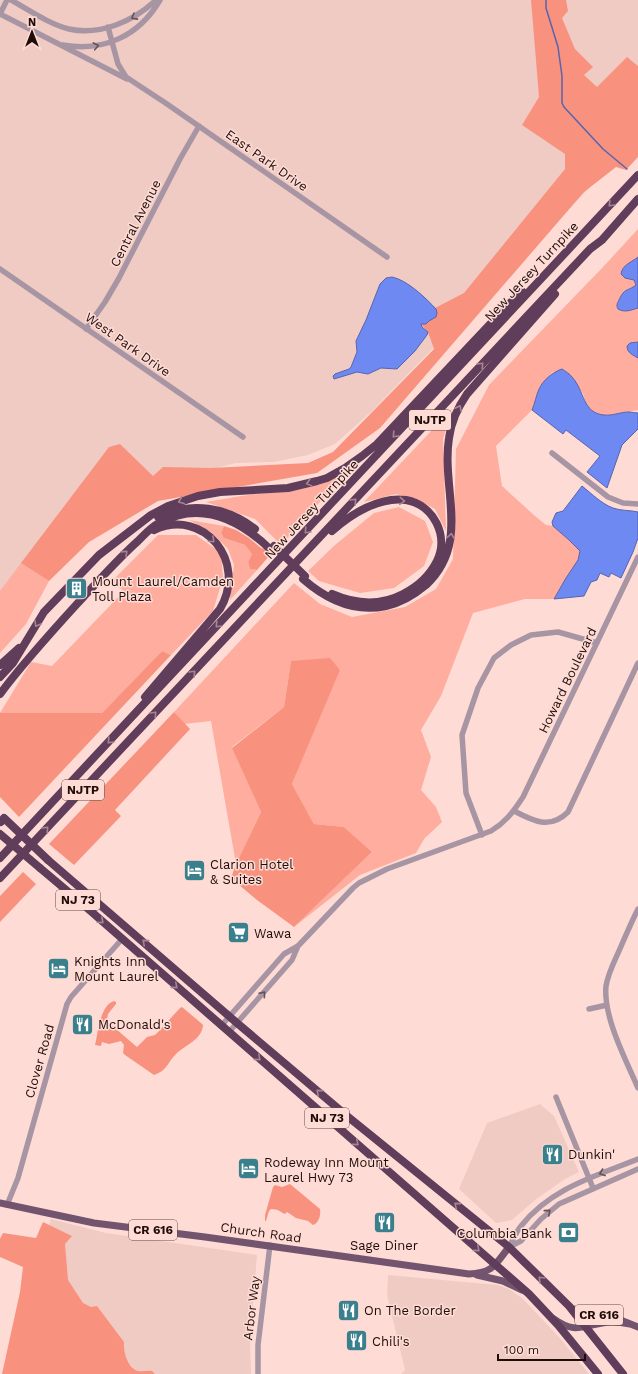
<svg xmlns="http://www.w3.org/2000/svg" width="638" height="1374" viewBox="0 0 638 1374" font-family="'Work Sans',sans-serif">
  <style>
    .built { fill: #f0cbc3 }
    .green { fill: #fead9e }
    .forest { fill: #f8927f }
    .water { fill: #6f89f3; stroke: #5764ad }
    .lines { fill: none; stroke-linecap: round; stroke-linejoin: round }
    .stream { stroke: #5764ad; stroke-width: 1.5 }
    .minor { stroke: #a795a4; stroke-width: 5.5 }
    .major { stroke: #72546e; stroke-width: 7 }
    .highway { stroke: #5f3d5b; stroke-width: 8 }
    .highway-bridge { stroke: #5f3d5b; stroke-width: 8 }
    .oneway { stroke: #645157 }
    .oneway2 { stroke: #a78592 }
    .labels { text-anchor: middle; stroke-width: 3; stroke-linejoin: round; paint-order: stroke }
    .shield { fill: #fedcd5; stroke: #634b47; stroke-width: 1 }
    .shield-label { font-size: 12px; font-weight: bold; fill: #200d0a }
    .street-label { font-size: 13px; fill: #200d0a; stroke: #fedcd5 }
    .poi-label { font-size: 13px; fill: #200d0a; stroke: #fedcd5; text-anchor: start }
  </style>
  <rect width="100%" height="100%" fill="#fedcd5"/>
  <path class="built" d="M0,0H638V138L371,412L335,444L308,455L274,462L236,463L161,482L113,505L0,626Z
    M540,1104L554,1116L579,1172L565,1179L535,1200L512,1220L496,1223L459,1189L487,1123Z
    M51,1219L106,1233L257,1255L250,1344L251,1374H3Z
    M388,1275L498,1285L509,1289L523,1299L559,1337L589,1374H401L405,1370L387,1295Z"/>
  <path class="green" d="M638,229V410C625,412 597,422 587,407C585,403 585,397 582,392C578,387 560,377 553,372L539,387L535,403L532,410L496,446L502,486L535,516L546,525L553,526L569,540L580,551L578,560L566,578L554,599H525L473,613L441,696L421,730L431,757L421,790L436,807L442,822L424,839L416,853L360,875L294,927L372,852L344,827L314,824L292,784L340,669L291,661L284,707L232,747L261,812L236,864L211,721L184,724L174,712L294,583L320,604L352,617L405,607L436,589L453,559L456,449L489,385L604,266Z
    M452,409L443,439L446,531L435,509L416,499L396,494L364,502Z
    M346,473L281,545L255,519L206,502L241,496L296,490Z
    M399,507L425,521L433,542L424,566L394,588L360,593L319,581L308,571L335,545L374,513Z
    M189,520L224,526L221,533L224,538L245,545L252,554L248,562L250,569L257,570L230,600L234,565L228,549L211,532Z
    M158,535H196L221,553L223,578L213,611L171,655L162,651L102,713H0L31,662L52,666L124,591L111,582Z
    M21,563L49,581L26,624L0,653V591Z"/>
  <path class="forest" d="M531,0H566L568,11L562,18L575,49L593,67L584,75L597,87L627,57L638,66V157L626,170L616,167L584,192L380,428L317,473L158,501L89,542L49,581L21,563L109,447L120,444L153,476L163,467L211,468L308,463L333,452L434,349L428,332L421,324L436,317L435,308L464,293L565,169V154L522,125L539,97Z
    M224,526L236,530L249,538L261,548L265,549L270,555L257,570L250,569L248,562L252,554L245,545L224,538L221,533Z
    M162,651L171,655L19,817L0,797V713H102Z
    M330,658L340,670L292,784L314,824L344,827L372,852L294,927L257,900L231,878L236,864L261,812L232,748L284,707L291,661Z
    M174,712L190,729L115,810L121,816L74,865L49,844Z
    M23,872L36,884L0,922V896Z
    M114,1001L116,1002V1004L108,1014L107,1019L109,1023L137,1047L147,1037L155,1035L159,1031L180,1008L182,1007L201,1023L203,1025C202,1040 185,1045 176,1054C167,1063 168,1070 154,1075L125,1055L123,1053L124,1045L121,1041L109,1044L102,1042L101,1046L95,1045C98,1033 100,1005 114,1001Z
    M290,1184L320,1209C321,1215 319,1223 313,1225L308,1221L296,1218L287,1212L285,1214C280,1212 279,1209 271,1209L269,1211L266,1221H265V1215L273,1187L275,1185L282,1187Z
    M43,1222L72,1236L65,1244L68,1280L83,1303L91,1307L97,1306L124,1342C123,1351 128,1370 139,1371C143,1372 148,1370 152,1371L155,1374H2L20,1292L23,1267L0,1257V1239L3,1233L36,1238Z"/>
  <path class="water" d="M638,257V308C631,310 625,313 618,309C616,305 617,304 619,300C625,287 627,292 636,285L634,280L625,278L621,274C622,265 632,262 638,257Z
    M392,277C407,280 426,298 436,309L437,313L436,317L429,321L426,324H421L422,327L428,332L427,335L415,351L397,369L381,368L368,374L357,372L334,379L333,376L335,374L349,369L351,367L357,352L356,341L366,320L380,284L386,278Z
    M638,342V358C633,355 627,353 627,346L630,343Z
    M562,369C565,371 570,374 572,377C585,391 582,413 604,415C613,416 620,412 629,412C632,412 635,413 638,413V429L622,445L607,488L587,472L600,456L566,430L563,434L532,410C535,403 536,396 539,389C543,380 553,372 562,369Z
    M582,486C592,494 602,504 613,508C621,511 630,510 638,512V538L633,552L621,578L611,573L609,577L600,573L597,580L591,582L584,596L554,599L566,578L578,560L580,551L569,540L553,526L552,522L556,513L563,511Z"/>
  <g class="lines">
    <path class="stream" d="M546,0V8L558,47L562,76V103L564,107L603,149L627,169"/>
    <path class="minor" d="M7,0L0,14L127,79
      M11,0C29,10 49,24 69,29C100,36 134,21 156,0
      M108,27L118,64L126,77L167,104L387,257
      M63,45C104,52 139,36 160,0
      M0,269L243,437
      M86,329L105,302L119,278L180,159L199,126
      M552,453L608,497L623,503L638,504
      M514,811C533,821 550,830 568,812L638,663
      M482,835L466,793L462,735L478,688L494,658L511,645L531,635L558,632L597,643
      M638,909C631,923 625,937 619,951C614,962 608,974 606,986C603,1017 626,1060 638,1088
      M589,1009L607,1005
      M221,1026L284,954L298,946L353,888L359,883L387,869L491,831C506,822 513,812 523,797L638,557
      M229,1032L292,960L298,946
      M556,1097L593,1188
      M7,1205L18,1178L67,1004L71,997L122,939
      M509,1247C513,1240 516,1232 521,1226C551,1188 596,1176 638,1159
      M509,1247L521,1241L541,1219L559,1204L638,1169
      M258,1374V1345L270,1245"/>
    <path class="major" d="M0,1203L94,1223L205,1237L469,1274C493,1273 495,1265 509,1247
      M477,1275L503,1281L522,1290
      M571,1308L580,1312L613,1317L638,1327
      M554,1319C574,1333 580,1327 602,1323C611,1321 620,1322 630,1324"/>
    <path class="highway" d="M158,517C191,501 227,507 255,529
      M332,531C351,514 380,496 406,500C434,505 449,536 437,561C430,575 417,587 403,594C380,606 355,604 332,594
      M303,579C327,600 354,613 386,606C401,603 414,595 426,585C471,543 441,489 449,438C451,422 458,407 467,394L555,294
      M0,665L19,648
      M0,677L13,663L44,612L99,555L151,515L168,506L198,496L220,492L288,488L317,481L327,478L345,468L362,456L377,444L511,302L523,292
      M0,694C27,658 57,626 87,593C104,575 120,557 138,541C145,534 151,527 159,523C201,500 240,520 271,550
      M145,697L220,609C248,562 204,507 154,530
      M0,821L1,822
      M0,858L638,175
      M48,860L237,1023L347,1116L509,1247L569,1306L623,1374
      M40,868L78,900L529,1294L558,1325L598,1374
      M0,878L590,249L602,240L638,199"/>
    <path class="highway-bridge" d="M274,546L305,576
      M4,818L48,860
      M0,834L40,868"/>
  </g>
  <defs><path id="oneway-chevron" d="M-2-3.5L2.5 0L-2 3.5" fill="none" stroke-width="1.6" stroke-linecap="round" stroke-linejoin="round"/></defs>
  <g class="oneway">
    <use href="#oneway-chevron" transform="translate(134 17) rotate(151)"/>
    <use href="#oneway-chevron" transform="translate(96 46) rotate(-11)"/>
    <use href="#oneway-chevron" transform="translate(263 994) rotate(-49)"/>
    <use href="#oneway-chevron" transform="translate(602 1173) rotate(160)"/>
    <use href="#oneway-chevron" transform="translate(548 1212) rotate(-41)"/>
  </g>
  <g class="oneway2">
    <use href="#oneway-chevron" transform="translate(611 204) rotate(133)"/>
    <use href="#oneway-chevron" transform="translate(481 365) rotate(-47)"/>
    <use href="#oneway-chevron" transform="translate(459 408) rotate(-63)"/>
    <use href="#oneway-chevron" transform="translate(395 435) rotate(133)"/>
    <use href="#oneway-chevron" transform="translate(309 483) rotate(165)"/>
    <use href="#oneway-chevron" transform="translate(181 501) rotate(159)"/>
    <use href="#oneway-chevron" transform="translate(354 501) rotate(-47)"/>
    <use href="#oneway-chevron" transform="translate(402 501) rotate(4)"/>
    <use href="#oneway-chevron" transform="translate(307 531) rotate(133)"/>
    <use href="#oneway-chevron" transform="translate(451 536) rotate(-82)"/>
    <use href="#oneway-chevron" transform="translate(212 540) rotate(43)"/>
    <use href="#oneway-chevron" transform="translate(125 553) rotate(-44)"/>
    <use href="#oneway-chevron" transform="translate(37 624) rotate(120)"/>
    <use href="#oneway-chevron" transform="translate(218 625) rotate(133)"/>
    <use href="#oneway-chevron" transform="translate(193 673) rotate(-47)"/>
    <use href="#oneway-chevron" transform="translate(154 714) rotate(-47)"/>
    <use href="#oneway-chevron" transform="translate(110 741) rotate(133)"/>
    <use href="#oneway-chevron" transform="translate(46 829) rotate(-47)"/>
    <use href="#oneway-chevron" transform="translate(101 921) rotate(42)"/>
    <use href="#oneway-chevron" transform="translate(145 942) rotate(-139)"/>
    <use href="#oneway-chevron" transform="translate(175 986) rotate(41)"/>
    <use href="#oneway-chevron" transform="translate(258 1058) rotate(41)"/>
    <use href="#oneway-chevron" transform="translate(319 1092) rotate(-139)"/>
    <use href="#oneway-chevron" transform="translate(356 1143) rotate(41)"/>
    <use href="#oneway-chevron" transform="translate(457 1205) rotate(-140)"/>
    <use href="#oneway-chevron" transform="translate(477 1249) rotate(41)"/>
    <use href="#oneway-chevron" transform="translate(541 1279) rotate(-135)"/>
  </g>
  <defs>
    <symbol id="building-square" viewBox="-11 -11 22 22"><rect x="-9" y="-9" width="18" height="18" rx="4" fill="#3a7f8c" stroke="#fedcd5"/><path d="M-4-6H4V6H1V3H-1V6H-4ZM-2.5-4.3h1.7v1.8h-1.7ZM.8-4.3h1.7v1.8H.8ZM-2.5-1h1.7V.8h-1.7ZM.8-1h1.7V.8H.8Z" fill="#fff"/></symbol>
    <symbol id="hotel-square" viewBox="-11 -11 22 22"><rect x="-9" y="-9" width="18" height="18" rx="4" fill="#3a7f8c" stroke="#fedcd5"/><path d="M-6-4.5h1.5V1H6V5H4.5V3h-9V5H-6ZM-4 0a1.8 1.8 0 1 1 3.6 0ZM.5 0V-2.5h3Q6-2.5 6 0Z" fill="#fff"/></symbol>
    <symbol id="supermarket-square" viewBox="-11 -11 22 22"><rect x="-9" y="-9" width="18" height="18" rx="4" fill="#3a7f8c" stroke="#fedcd5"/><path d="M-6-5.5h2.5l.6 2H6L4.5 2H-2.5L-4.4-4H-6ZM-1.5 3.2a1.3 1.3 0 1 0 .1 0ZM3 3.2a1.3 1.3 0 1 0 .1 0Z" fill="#fff"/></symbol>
    <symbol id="restaurant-square" viewBox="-11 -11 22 22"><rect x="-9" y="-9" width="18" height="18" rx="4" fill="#3a7f8c" stroke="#fedcd5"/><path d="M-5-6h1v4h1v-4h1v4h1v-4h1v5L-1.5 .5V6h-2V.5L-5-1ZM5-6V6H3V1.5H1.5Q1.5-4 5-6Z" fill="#fff"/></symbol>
    <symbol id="bank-square" viewBox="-11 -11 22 22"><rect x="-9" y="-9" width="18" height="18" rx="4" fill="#3a7f8c" stroke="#fedcd5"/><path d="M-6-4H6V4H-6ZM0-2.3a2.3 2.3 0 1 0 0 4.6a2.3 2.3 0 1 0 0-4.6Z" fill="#fff"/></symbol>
  </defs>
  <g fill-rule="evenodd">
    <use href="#building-square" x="64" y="576" width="25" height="25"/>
    <use href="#hotel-square" x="182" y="858" width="25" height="25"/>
    <use href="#supermarket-square" x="226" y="920" width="25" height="25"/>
    <use href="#hotel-square" x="46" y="956" width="25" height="25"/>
    <use href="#restaurant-square" x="70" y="1012" width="25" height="25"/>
    <use href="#restaurant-square" x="540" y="1142" width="25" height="25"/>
    <use href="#hotel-square" x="236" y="1156" width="25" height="25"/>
    <use href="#restaurant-square" x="372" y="1210" width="25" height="25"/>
    <use href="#bank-square" x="556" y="1220" width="25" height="25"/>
    <use href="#restaurant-square" x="336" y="1298" width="25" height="25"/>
    <use href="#restaurant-square" x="344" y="1328" width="25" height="25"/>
  </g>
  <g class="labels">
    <g class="shield">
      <rect x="409" y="410" width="42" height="20" rx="3"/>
      <rect x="62" y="780" width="42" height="20" rx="3"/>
      <rect x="56" y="890" width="44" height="20" rx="3"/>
      <rect x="305" y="1108" width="44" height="20" rx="3"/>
      <rect x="129" y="1220" width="48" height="20" rx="3"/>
      <rect x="575" y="1305" width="48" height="20" rx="3"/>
    </g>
    <g class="shield-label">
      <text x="430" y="424">NJTP</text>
      <text x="83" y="794">NJTP</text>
      <text x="78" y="904">NJ 73</text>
      <text x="327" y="1122">NJ 73</text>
      <text x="153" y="1234">CR 616</text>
      <text x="599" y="1319">CR 616</text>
    </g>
    <g class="street-label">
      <text transform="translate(267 160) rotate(35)" y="5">East Park Drive</text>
      <text transform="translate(135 223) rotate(-63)" y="5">Central Avenue</text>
      <text transform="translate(531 271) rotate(-47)" y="5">New Jersey Turnpike</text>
      <text transform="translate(128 344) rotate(35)" y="5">West Park Drive</text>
      <text transform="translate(311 509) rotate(-47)" y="5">New Jersey Turnpike</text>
      <text transform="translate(567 680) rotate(-64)" y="5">Howard Boulevard</text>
      <text transform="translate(39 1061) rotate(-74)" y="5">Clover Road</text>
      <text transform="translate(261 1232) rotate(8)" y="5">Church Road</text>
      <text transform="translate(251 1308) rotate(-83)" y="5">Arbor Way</text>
    </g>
    <g class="poi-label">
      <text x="92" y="586">Mount Laurel/Camden<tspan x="92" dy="15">Toll Plaza</tspan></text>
      <text x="210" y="869">Clarion Hotel<tspan x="210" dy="15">&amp; Suites</tspan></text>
      <text x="254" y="938">Wawa</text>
      <text x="74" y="966">Knights Inn<tspan x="74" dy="15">Mount Laurel</tspan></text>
      <text x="98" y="1029">McDonald's</text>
      <text x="568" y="1159">Dunkin'</text>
      <text x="264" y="1167">Rodeway Inn Mount<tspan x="264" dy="15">Laurel Hwy 73</tspan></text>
      <text x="552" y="1238" text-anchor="end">Columbia Bank</text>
      <text x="384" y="1250" text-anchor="middle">Sage Diner</text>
      <text x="364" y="1315">On The Border</text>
      <text x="372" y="1346">Chili's</text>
    </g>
  </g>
  <g transform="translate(32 32)" stroke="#fedcd5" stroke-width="3" paint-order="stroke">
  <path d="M0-3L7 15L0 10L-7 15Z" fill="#200d0a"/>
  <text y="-6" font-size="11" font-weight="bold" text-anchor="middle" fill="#200d0a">N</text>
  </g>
  <path d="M498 1354v6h87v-6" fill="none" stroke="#200d0a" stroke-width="2"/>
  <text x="504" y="1354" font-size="12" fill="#200d0a" stroke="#fedcd5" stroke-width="3" paint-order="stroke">100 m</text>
</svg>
